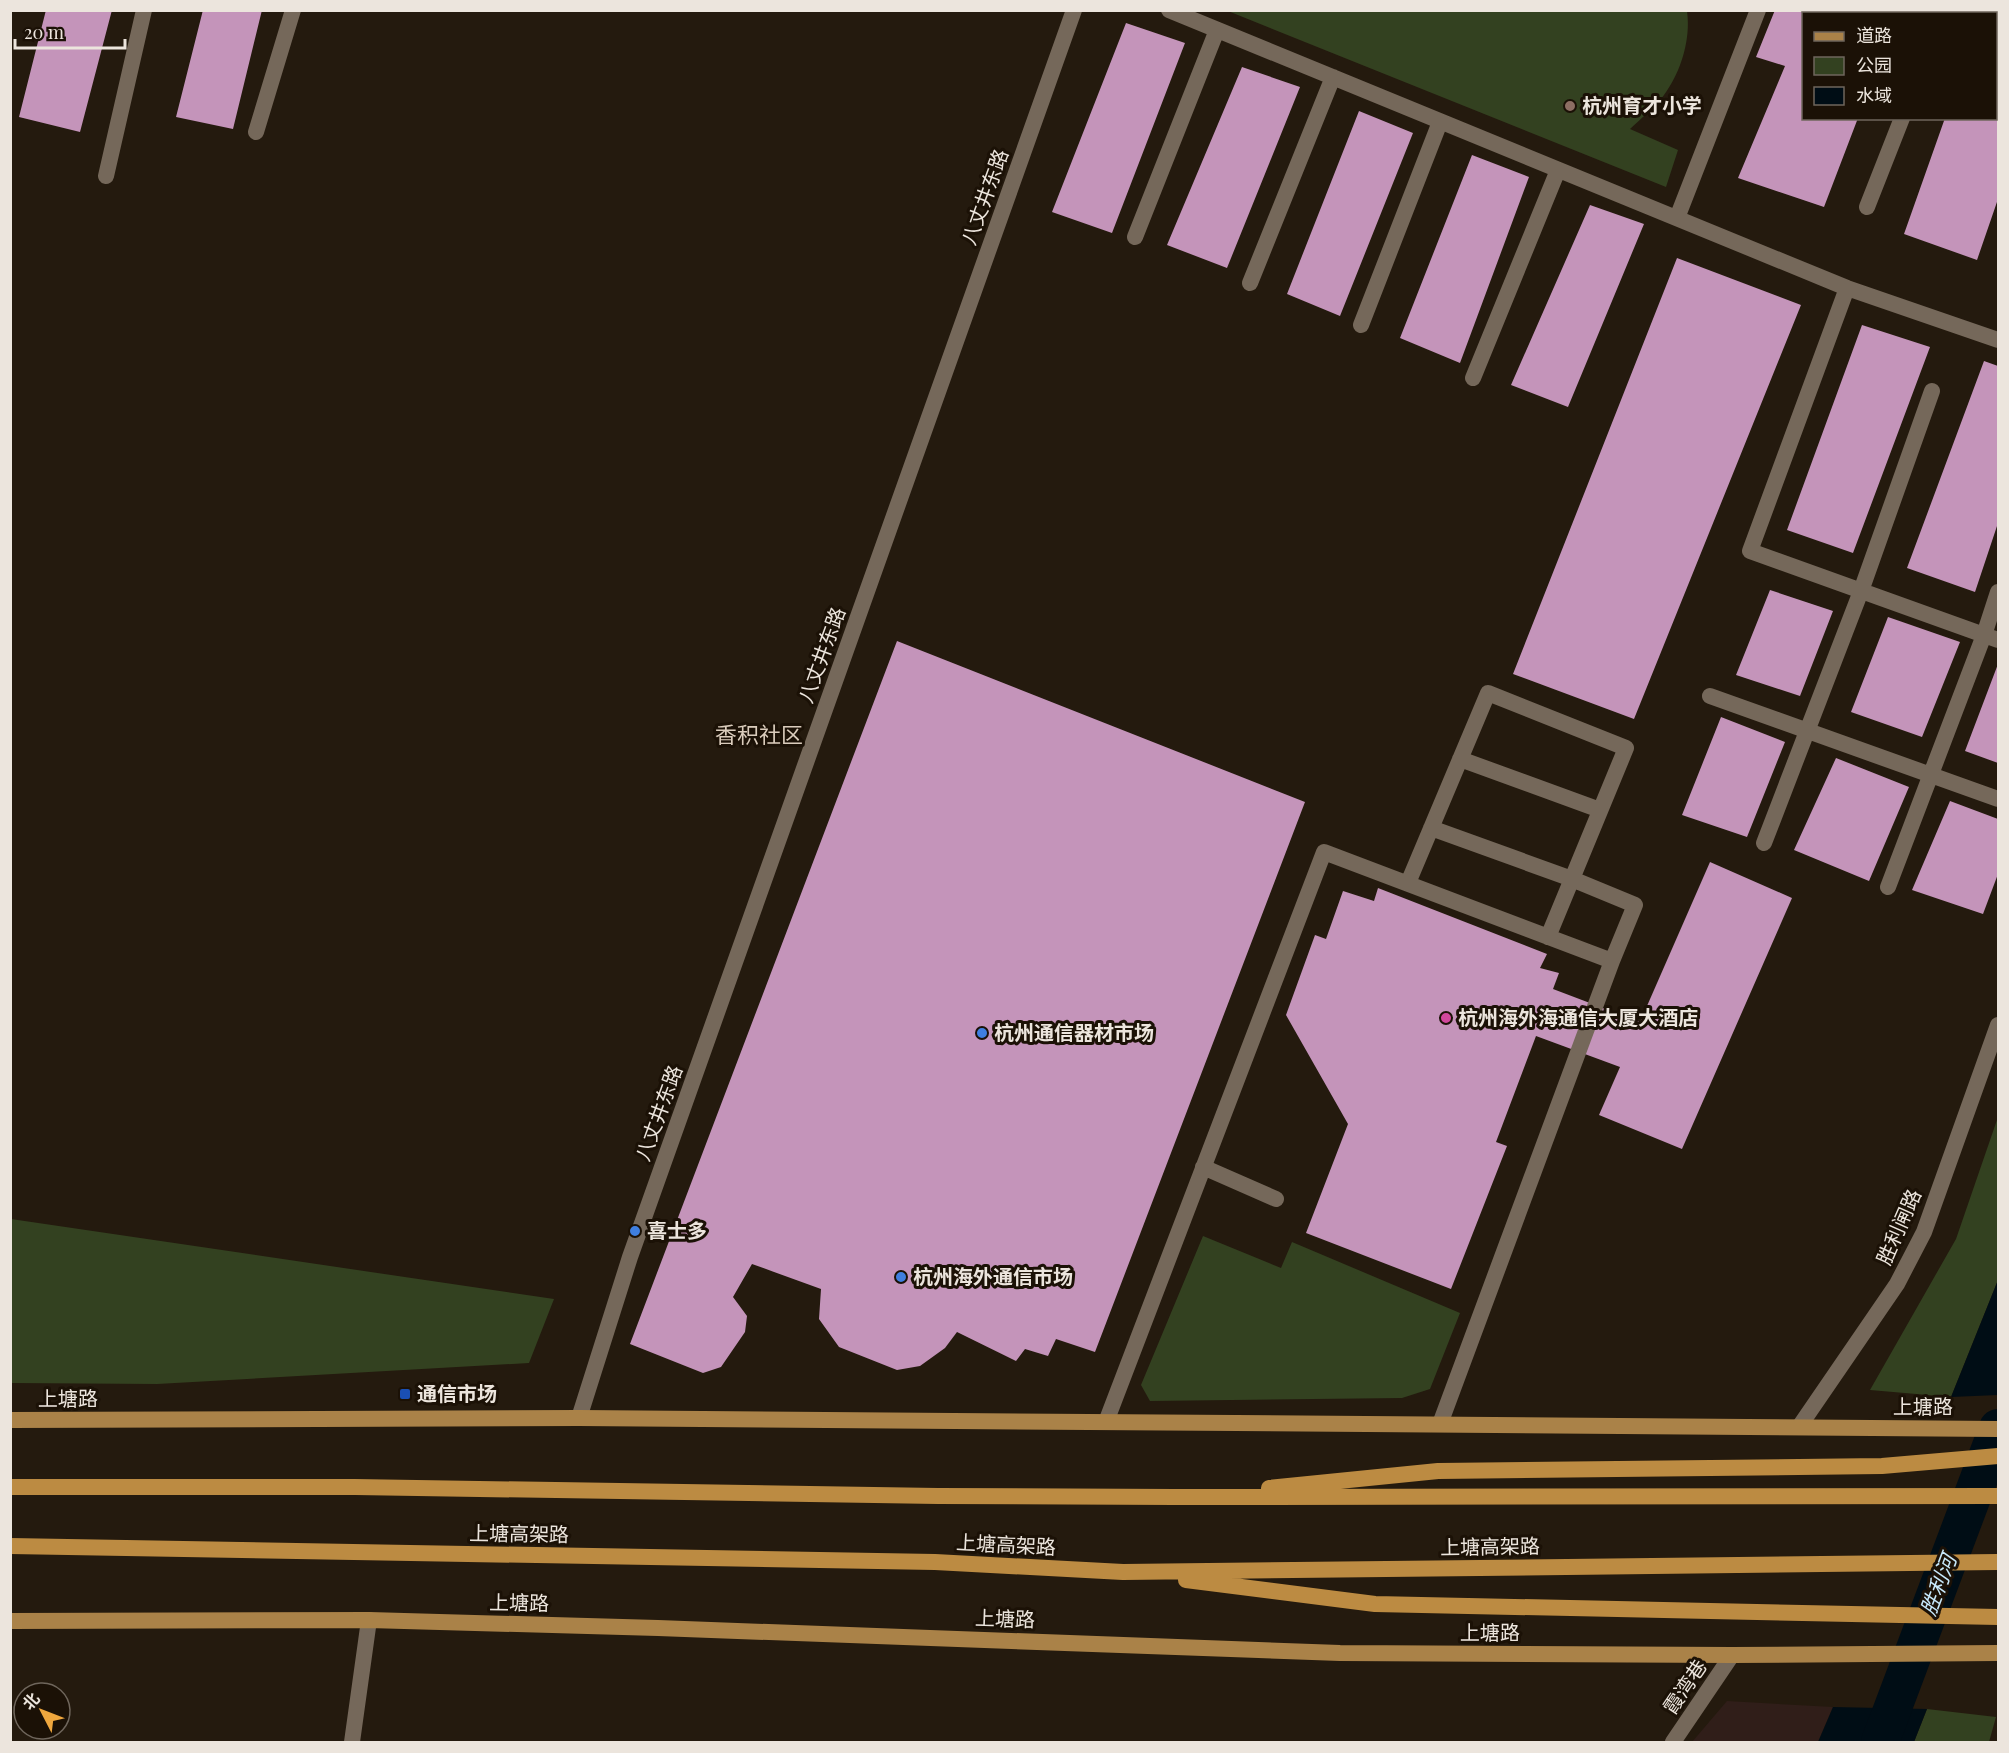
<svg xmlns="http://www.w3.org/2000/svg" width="2009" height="1753" viewBox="0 0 2009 1753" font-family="'Playfair Display','Noto Sans SC',serif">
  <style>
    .commercial { fill: #301e19 }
    .green { fill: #334120 }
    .water { fill: #000d15 }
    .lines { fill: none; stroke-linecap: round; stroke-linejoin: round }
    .canal { stroke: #000d15; stroke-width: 38 }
    .building { fill: #c494ba }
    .service { stroke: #75685a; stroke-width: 16 }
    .minor { stroke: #75685a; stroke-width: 16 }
    .primary { stroke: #aa8248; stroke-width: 16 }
    .trunk { stroke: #bc8b42; stroke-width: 16 }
    .education-dot { fill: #8d6e63; stroke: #1b1106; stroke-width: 2 }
    .hotel-dot { fill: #d1479c; stroke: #1b1106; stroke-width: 2 }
    .shop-dot { fill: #3f7fe0; stroke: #1b1106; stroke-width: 2 }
    .transit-dot { fill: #1a4fb4; stroke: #1b1106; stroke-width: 2 }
    .labels { text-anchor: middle; stroke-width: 6; stroke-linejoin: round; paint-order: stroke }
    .poi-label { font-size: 20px; font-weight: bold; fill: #ece5dd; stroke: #1b1106; text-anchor: start }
    .street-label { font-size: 20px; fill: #ece5dd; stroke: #1b1106 }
    .water-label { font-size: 21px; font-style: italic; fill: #c8e9fb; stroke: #1b1106 }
    .quarter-label { font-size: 22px; fill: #daccbc; stroke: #1b1106 }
  </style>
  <rect width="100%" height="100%" fill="#241a0e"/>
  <path class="commercial" d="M1727,1701L1833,1707L1818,1742H1692Z"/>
  <path class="green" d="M1228,11H1687C1691,39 1681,72 1664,95C1655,108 1641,118 1630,129L1678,150L1666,187Z
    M1998,1117V1280L1951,1397L1870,1390L1956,1239Z
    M11,1219L554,1299L529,1363L157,1384L11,1383Z
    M1203,1236L1281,1268L1292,1242L1460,1313L1430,1389L1402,1398L1150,1401L1141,1385Z
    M1927,1709L1996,1717L1989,1742H1914Z"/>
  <path class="water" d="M1998,1280V1395L1951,1397Z
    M1833,1707L1927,1709L1914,1742H1818Z"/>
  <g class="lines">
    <path class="canal" d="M1880,1742L1998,1428"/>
  </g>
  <path class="building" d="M46,10H112L80,132L19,117Z
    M203,10H262L233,129L176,117Z
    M1775,10H1842L1841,14H1804V118H1858L1824,207L1738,178L1785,66L1756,57Z
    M1998,15V199L1977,260L1904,234L1945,118H1996V22Z
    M1126,23L1185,43L1112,233L1052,212Z
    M1242,67L1300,87L1227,268L1167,245Z
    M1359,111L1413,133L1340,316L1287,294Z
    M1472,155L1529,177L1460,363L1400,338Z
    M1590,205L1644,224L1568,407L1511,385Z
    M1677,258L1801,305L1634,719L1513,674Z
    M1862,325L1930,347L1853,553L1787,530Z
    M1984,361L1998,366V523L1975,592L1907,568Z
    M1770,590L1833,611L1800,696L1736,675Z
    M1888,617L1960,642L1922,737L1851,712Z
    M897,641L1305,802L1095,1352L1056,1339L1048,1356L1025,1349L1016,1361L957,1332L945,1348L920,1366L897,1370L839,1347L819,1319L821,1289L752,1264L733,1297L747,1316L745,1332L721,1367L703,1373L630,1344Z
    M1998,664V763L1965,751Z
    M1721,717L1785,742L1747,837L1682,815Z
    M1836,758L1909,787L1869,881L1794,850Z
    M1950,801L1998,819V874L1983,914L1912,890Z
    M1710,862L1792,898L1682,1149L1599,1115L1620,1067L1536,1036L1496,1142L1507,1146L1451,1289L1306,1233L1348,1124L1286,1015L1315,935L1326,939L1343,891L1374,901L1378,888L1547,954L1540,968L1559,973L1553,989L1640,1022Z"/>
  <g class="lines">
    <path class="service" d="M1169,10L1847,288L1998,340
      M1943,14L1944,10
      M256,132L293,10
      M106,176L144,10
      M1867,207L1902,118
      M1677,218L1758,10
      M1135,237L1217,30
      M1250,283L1333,77
      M1847,288L1750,551L1998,640
      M1361,325L1440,122
      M1473,378L1558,170
      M1710,696L1998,799
      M1460,759L1600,810
      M1431,828L1572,879L1635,905L1612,961
      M1764,843L1861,591L1932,391
      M1408,883L1488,693L1626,748L1548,937
      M1888,887L1984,635L1998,592
      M1203,1167L1276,1199
      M1106,1422L1324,852L1612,961L1440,1424"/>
    <path class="minor" d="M579,1418L630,1257L1074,10
      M1799,1427L1897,1284L1924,1232L1998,1025
      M352,1742L369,1620
      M1673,1742L1732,1655"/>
    <path class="primary" d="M10,1420L579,1418L1998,1429
      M10,1621L369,1620L658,1628L1340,1653L1732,1655L1998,1653"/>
    <path class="trunk" d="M10,1487H355L938,1496L1175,1497L1998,1496
      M1269,1488L1438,1471L1882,1466L1998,1456
      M10,1546L935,1562L1123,1572L1998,1562
      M1186,1580L1375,1604L1998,1617"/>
  </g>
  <circle class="education-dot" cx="1570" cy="106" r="6"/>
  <circle class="hotel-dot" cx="1446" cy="1018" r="6"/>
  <g class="shop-dot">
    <circle cx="982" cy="1033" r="6"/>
    <circle cx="635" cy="1231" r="6"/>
    <circle cx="901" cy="1277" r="6"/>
  </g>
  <rect class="transit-dot" x="399" y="1388" width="12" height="12" rx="3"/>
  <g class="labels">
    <g class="poi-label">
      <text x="1582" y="113">杭州育才小学</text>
      <text x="1458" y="1025">杭州海外海通信大厦大酒店</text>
      <text x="994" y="1040">杭州通信器材市场</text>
      <text x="647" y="1238">喜士多</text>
      <text x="913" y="1284">杭州海外通信市场</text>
      <text x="417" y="1401">通信市场</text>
    </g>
    <g class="street-label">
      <text transform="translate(985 197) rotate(-70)" y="7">八丈井东路</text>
      <text transform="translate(822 655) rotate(-70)" y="7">八丈井东路</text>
      <text transform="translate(659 1113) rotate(-70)" y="7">八丈井东路</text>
      <text transform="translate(1899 1227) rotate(-66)" y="7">胜利闸路</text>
      <text x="68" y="1406">上塘路</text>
      <text x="1923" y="1414">上塘路</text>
      <text transform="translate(519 1534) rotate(1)" y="7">上塘高架路</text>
      <text transform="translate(1006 1545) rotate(3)" y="7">上塘高架路</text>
      <text transform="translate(1490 1547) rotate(-1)" y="7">上塘高架路</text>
      <text transform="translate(519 1603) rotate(1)" y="7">上塘路</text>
      <text transform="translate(1005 1619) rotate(2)" y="7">上塘路</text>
      <text x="1490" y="1640">上塘路</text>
      <text transform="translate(1685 1687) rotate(-56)" y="7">霞湾巷</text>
    </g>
    <g class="water-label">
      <text transform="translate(1939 1585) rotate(-69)" y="7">胜利河</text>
    </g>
    <g class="quarter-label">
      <text x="759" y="743">香积社区</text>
    </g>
  </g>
  <rect width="2009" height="1753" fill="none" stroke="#ece5dd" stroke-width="24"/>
  <rect x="1802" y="12" width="195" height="108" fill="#1b1106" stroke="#6f665c" stroke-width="1.5"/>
  <rect x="1814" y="32" width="30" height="9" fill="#aa8248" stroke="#6f665c" stroke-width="1.5"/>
  <text x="1856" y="42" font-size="18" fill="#ece5dd">道路</text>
  <rect x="1814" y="57" width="30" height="18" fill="#334120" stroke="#6f665c" stroke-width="1.5"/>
  <text x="1856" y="72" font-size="18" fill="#ece5dd">公园</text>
  <rect x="1814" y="87" width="30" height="18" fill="#000d15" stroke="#6f665c" stroke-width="1.5"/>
  <text x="1856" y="102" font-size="18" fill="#ece5dd">水域</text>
  <g transform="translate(42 1711) rotate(312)"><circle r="28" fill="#1b1106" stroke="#6f665c" stroke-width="1.5"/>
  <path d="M0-4.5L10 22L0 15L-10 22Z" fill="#efa73e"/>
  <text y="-9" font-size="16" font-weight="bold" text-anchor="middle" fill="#ece5dd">北</text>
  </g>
  <path d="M15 39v9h110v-9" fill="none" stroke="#ece5dd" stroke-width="3"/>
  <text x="24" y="39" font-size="18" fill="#ece5dd" stroke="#1b1106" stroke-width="4.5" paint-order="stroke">20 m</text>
</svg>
